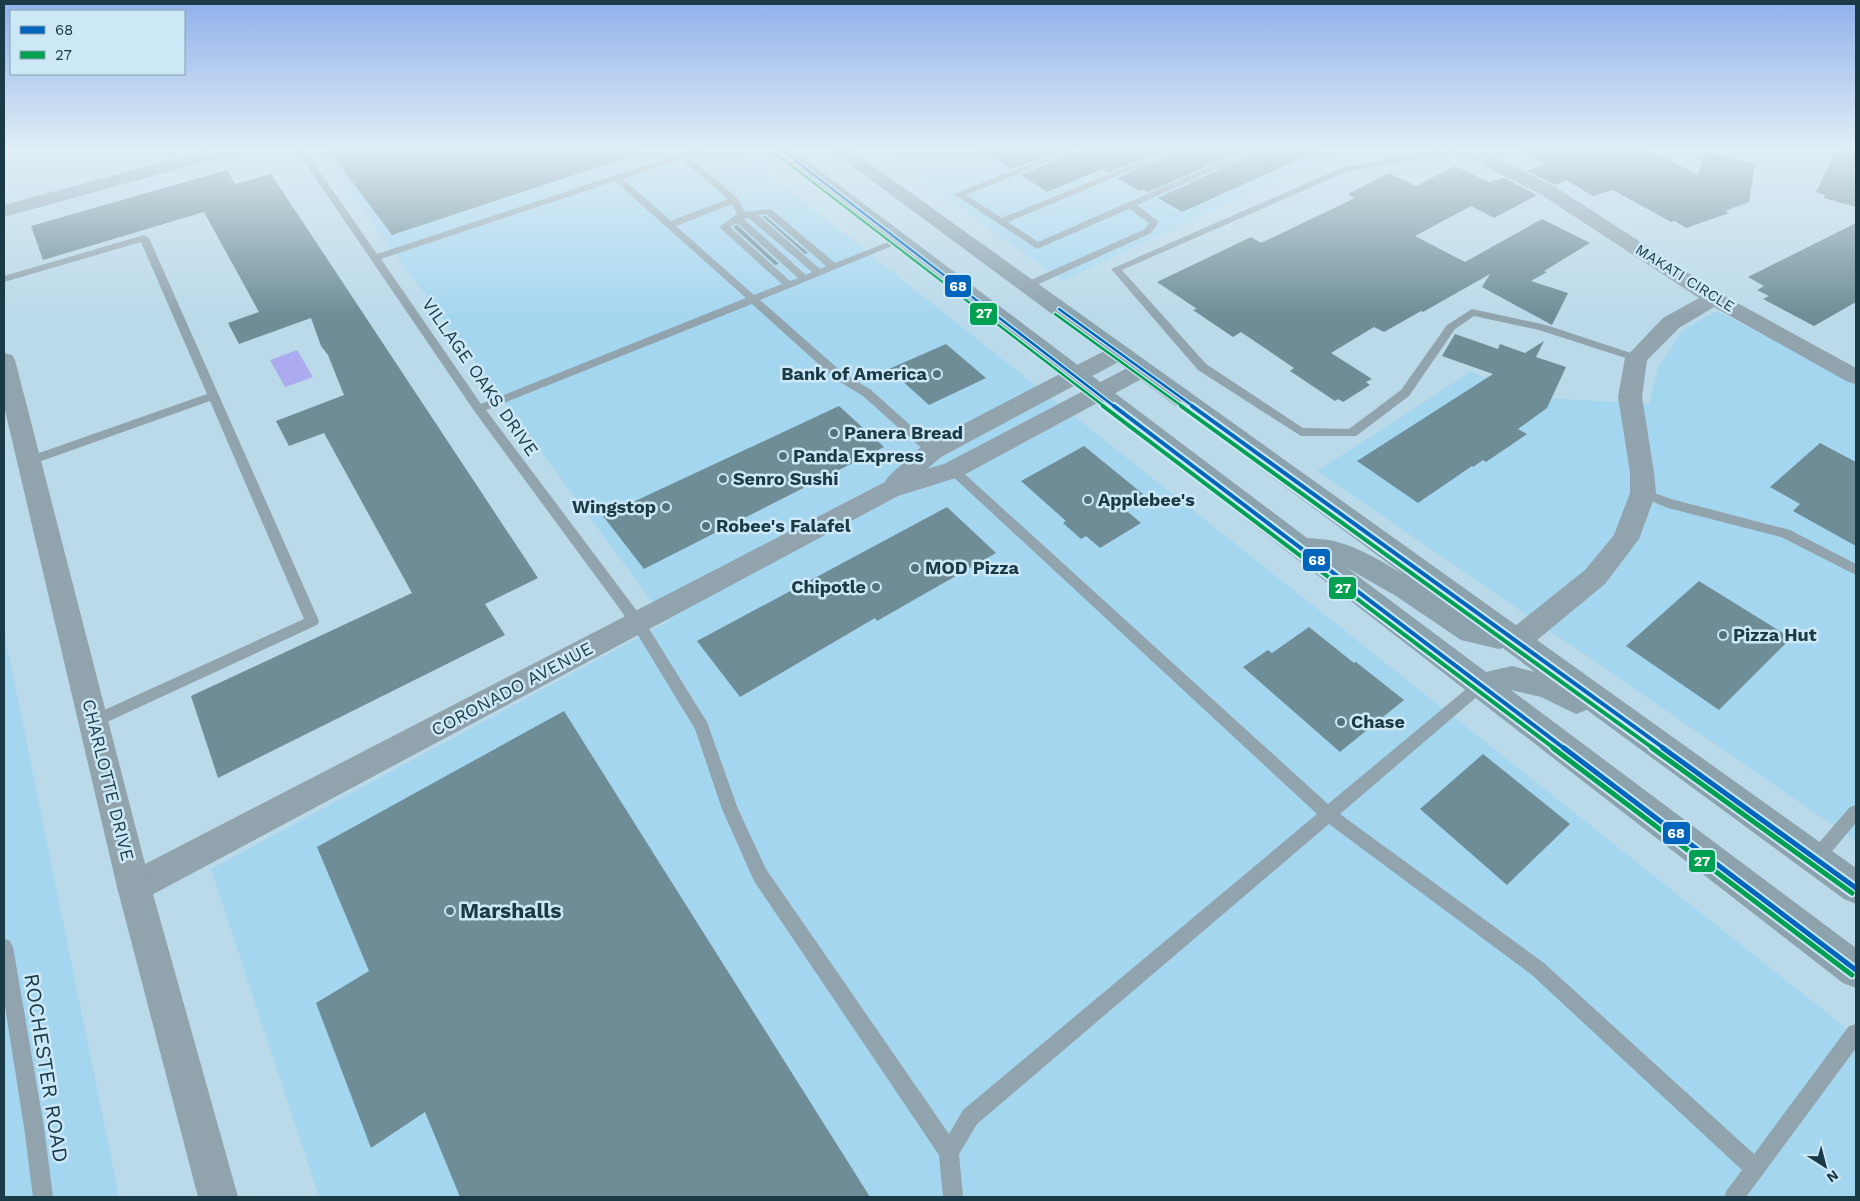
<svg xmlns="http://www.w3.org/2000/svg" width="1860" height="1201" viewBox="0 0 1860 1201" font-family="'Work Sans',sans-serif">
  <style>
    .built { fill: #a5d6f0 }
    .water { fill: #adabef }
    .building { fill: #6e8d96 }
    .lines { fill: none; stroke-linecap: round; stroke-linejoin: round }
    .service { fill: #91a3ad; fill-rule: evenodd }
    .minor { fill: #91a3ad; fill-rule: evenodd }
    .tertiary { fill: #91a3ad; fill-rule: evenodd }
    .secondary { fill: #8ca2ad; fill-rule: evenodd }
    .bus-1-far2-casing { stroke: #cce8f7; stroke-width: 5 }
    .bus-1-far1-casing { stroke: #cce8f7; stroke-width: 8 }
    .bus-1-casing { stroke: #cce8f7; stroke-width: 9 }
    .bus-2-far2-casing { stroke: #cce8f7; stroke-width: 5 }
    .bus-2-far1-casing { stroke: #cce8f7; stroke-width: 8 }
    .bus-2-casing { stroke: #cce8f7; stroke-width: 9 }
    .bus-1-far2 { stroke: #0065bd; stroke-width: 2.5 }
    .bus-1-far1 { stroke: #0065bd; stroke-width: 4 }
    .bus-1 { stroke: #0065bd; stroke-width: 5 }
    .bus-2-far2 { stroke: #01a151; stroke-width: 2.5 }
    .bus-2-far1 { stroke: #01a151; stroke-width: 4 }
    .bus-2 { stroke: #01a151; stroke-width: 5 }
    .poi-dot { fill: #537280; stroke: #cce8f7; stroke-width: 2 }
    .labels { text-anchor: middle; stroke-width: 5; stroke-linejoin: round; paint-order: stroke }
    .far-street-label { font-size: 15px; fill: #1b3a48; stroke: #cce8f7 }
    .poi-label { font-size: 18px; font-weight: bold; fill: #1b3a48; stroke: #cce8f7; text-anchor: start }
    .street-label { font-size: 18px; fill: #1b3a48; stroke: #cce8f7 }
    .near-poi-label { font-size: 21px; font-weight: bold; fill: #1b3a48; stroke: #cce8f7; text-anchor: start }
    .near-street-label { font-size: 21px; fill: #1b3a48; stroke: #cce8f7 }
    .line-badge { stroke: #cce8f7; stroke-width: 2 }
    .badge-label { font-size: 14px; text-anchor: middle; font-weight: bold; fill: #fff }
  </style>
  <rect width="100%" height="100%" fill="#bad9e9"/>
  <path class="built" d="M317,148H736L1856,1036V1197H319L211,869L667,622Z
    M889,148H1341L1344,149L1063,281L923,182L909,159Z
    M1717,311L1856,383V841L1317,471L1472,371L1513,396L1649,404L1659,365L1684,329Z
    M4,631L119,1197H4Z"/>
  <path class="water" d="M297,350L313,377L285,387L270,360Z"/>
  <path class="building" d="M327,148H642L643,152L392,235Z
    M978,148H1067L1012,169Z
    M1084,148H1169L1108,173L1102,169L1047,192L1021,175Z
    M1186,148H1248L1148,192L1143,189L1139,191L1117,178Z
    M1265,148H1324L1182,212L1158,198Z
    M1517,148H1646L1698,175L1704,153L1755,164L1749,202L1725,211L1729,213L1686,228L1675,221L1671,222L1613,190L1593,196L1566,180L1556,185L1527,171L1546,164Z
    M1843,148H1856V207L1824,198L1825,195L1816,192L1832,159Z
    M1455,166L1489,182L1504,178L1537,195L1494,218L1471,206L1415,236L1465,262L1542,219L1590,243L1544,271L1547,272L1531,281L1568,293L1552,325L1482,287L1490,274L1423,312L1421,311L1384,332L1374,327L1331,353L1372,379L1366,382L1370,385L1343,402L1338,399L1335,401L1290,371L1294,368L1241,332L1233,337L1193,310L1197,309L1157,282L1251,237L1261,243L1355,198L1348,194L1389,173L1416,186Z
    M227,170L235,184L271,174L538,578L485,604L505,635L218,778L191,696L412,593L324,433L289,446L276,421L344,395L328,355L321,346L311,318L239,344L228,323L259,312L204,212L43,260L31,226Z
    M762,216H765L808,253L805,254Z
    M1856,223V302L1814,326L1763,299L1769,296L1757,290L1764,286L1748,277Z
    M737,225L779,264L775,265L733,227Z
    M1455,334L1498,349L1500,344L1525,353L1544,341L1536,357L1566,367L1547,408L1518,429L1527,434L1486,462L1483,460L1473,467L1472,466L1418,503L1357,461L1493,374L1442,356Z
    M946,344L986,378L929,405L889,369Z
    M839,406L884,447L644,569L603,516Z
    M1820,443L1856,462V546L1793,511L1800,504L1770,487Z
    M1084,446L1143,494L1122,507L1141,523L1100,548L1086,536L1081,539L1063,523L1066,521L1021,481Z
    M947,507L996,553L877,621L875,618L740,697L697,641Z
    M1699,581L1791,638L1719,710L1626,646Z
    M1309,627L1354,663L1356,662L1404,700L1340,752L1243,667L1268,650L1272,653Z
    M564,711L652,851L870,1197H460L425,1112L371,1148L316,1003L369,971L317,847Z
    M1483,754L1570,824L1507,885L1420,809Z"/>
  <g class="lines">
    <path class="service" d="M295,148H303L377,254L698,148H710L689,157L737,198L745,212L771,209L835,263L896,239L899,238L904,241L760,300L843,373L871,390L936,448L938,451L936,454H928L863,396L835,379L752,304L486,410L643,619L707,722L738,809L766,869L949,1134L963,1110L1317,814L949,473L947,470L953,466L957,467L1328,804L1476,681L1481,679L1486,681L1488,685L1486,689L1340,814L1544,963L1754,1154L1849,1026L1856,1024V1048L1746,1197H1724L1727,1190L1742,1170L1532,975L1329,824L977,1124L959,1154L963,1197H943L939,1155L754,881L722,809L695,729L633,627L475,412ZM681,159L728,199L671,221L623,179ZM615,181L746,298L481,404L381,259ZM732,204L737,214L719,227L782,284L754,295L676,226ZM766,214L826,266L820,269L758,215ZM746,218L750,219L812,272L806,275L745,220ZM737,223L798,278L790,281L730,227Z
      M1071,148H1082L966,195L1002,218L1173,148H1184L1008,222L1038,242L1252,148H1263L1137,205L1159,222L1151,233L1030,288H1022L1021,286L1022,284L1145,229L1149,223L1129,209L1037,249L954,194Z
      M1446,148H1462L1458,151L1346,172L1122,270L1206,364L1303,428L1349,429L1401,390L1447,325L1472,309L1546,325L1640,356L1642,358L1640,360H1632L1539,330L1474,316L1455,329L1409,396L1356,436H1301L1198,370L1111,269L1341,168Z
      M144,235L149,238L319,621L317,625L94,728L89,727L86,722L89,717L304,619L210,401L33,464H25L23,461L25,458L207,394L141,242L4,282V276Z
      M1643,489L1671,499L1790,530L1856,564V575L1781,537L1668,508L1639,496L1637,493L1639,490Z
      M1856,805V823L1822,863L1816,866L1810,863L1808,858L1810,853L1850,807Z
      M4,938L10,941L13,947L44,1127L53,1197H33L24,1127L4,1000Z"/>
    <path class="minor" d="M1454,148H1476L1554,186L1721,294L1856,368V384L1848,382L1714,307L1679,328L1647,360L1642,397L1654,472L1656,493L1639,539L1605,584L1525,650L1515,653L1505,650L1501,642L1505,634L1585,570L1614,535L1630,493V472L1618,397L1625,358L1663,318L1699,298L1540,194L1457,152Z
      M1118,346L1126,348L1129,353L1126,358L941,457L927,469L944,464L1133,365L1141,363L1149,365L1152,370L1149,375L962,476L898,496L146,898L134,903L122,898L117,887L122,876L885,482L888,477L923,445L1110,348Z"/>
    <path class="tertiary" d="M215,148H243L240,152L4,217V205Z
      M4,353L12,355L15,360L151,887L238,1197H198L117,887L4,406Z"/>
    <path class="secondary" d="M770,148H790L1307,538C1316,539 1325,539 1334,541C1359,547 1383,562 1404,575L828,148H848L1856,868V904L1844,899L1587,710L1576,714L1541,697L1511,690L1856,948V988L1843,983L1110,414ZM1347,568L1396,596L1461,640L1499,649L1503,648L1535,672L1512,666L1486,672Z"/>
    <defs>
      <path id="bus-1-far2" d="M779,148L1115,407
        M1059,309L1194,407"/>
      <path id="bus-1-far1" d="M1114,406L1565,749
        M1192,406L1665,749"/>
      <path id="bus-1" d="M1564,748L1856,970
        M1663,748L1856,888"/>
      <path id="bus-2-far2" d="M775,153L1105,407
        M1055,314L1183,407"/>
      <path id="bus-2-far1" d="M1103,406L1555,749
        M1181,406L1654,749"/>
      <path id="bus-2" d="M1553,748L1852,975
        M1652,748L1852,893"/>
    </defs>
    <use href="#bus-1-far2" class="bus-1-far2-casing"/>
    <use href="#bus-1-far1" class="bus-1-far1-casing"/>
    <use href="#bus-1" class="bus-1-casing"/>
    <use href="#bus-2-far2" class="bus-2-far2-casing"/>
    <use href="#bus-2-far1" class="bus-2-far1-casing"/>
    <use href="#bus-2" class="bus-2-casing"/>
    <use href="#bus-1-far2" class="bus-1-far2"/>
    <use href="#bus-1-far1" class="bus-1-far1"/>
    <use href="#bus-1" class="bus-1"/>
    <use href="#bus-2-far2" class="bus-2-far2"/>
    <use href="#bus-2-far1" class="bus-2-far1"/>
    <use href="#bus-2" class="bus-2"/>
  </g>
  <linearGradient id="sky" x2="0" y2="1"><stop stop-color="#90b0eb"/><stop offset="0.47" stop-color="#e0eef5"/><stop offset="1" stop-color="#e0eef5" stop-opacity="0"/></linearGradient>
  <rect width="1860" height="316" fill="url(#sky)"/>
  <g class="poi-dot">
    <circle cx="937" cy="374" r="5"/>
    <circle cx="834" cy="433" r="5"/>
    <circle cx="783" cy="456" r="5"/>
    <circle cx="723" cy="479" r="5"/>
    <circle cx="1088" cy="500" r="5"/>
    <circle cx="666" cy="507" r="5"/>
    <circle cx="706" cy="526" r="5"/>
    <circle cx="915" cy="568" r="5"/>
    <circle cx="876" cy="587" r="5"/>
    <circle cx="1723" cy="635" r="5"/>
    <circle cx="1341" cy="722" r="5"/>
    <circle cx="450" cy="911" r="5"/>
  </g>
  <g class="labels">
    <g class="far-street-label">
      <text transform="translate(1685 278) rotate(32)" y="5">MAKATI CIRCLE</text>
    </g>
    <g class="poi-label">
      <text x="927" y="380" text-anchor="end">Bank of America</text>
      <text x="844" y="439">Panera Bread</text>
      <text x="793" y="462">Panda Express</text>
      <text x="733" y="485">Senro Sushi</text>
      <text x="1098" y="506">Applebee's</text>
      <text x="656" y="513" text-anchor="end">Wingstop</text>
      <text x="716" y="532">Robee's Falafel</text>
      <text x="925" y="574">MOD Pizza</text>
      <text x="866" y="593" text-anchor="end">Chipotle</text>
      <text x="1733" y="641">Pizza Hut</text>
      <text x="1351" y="728">Chase</text>
    </g>
    <g class="street-label">
      <text transform="translate(480 377) rotate(55)" y="6">VILLAGE OAKS DRIVE</text>
      <text transform="translate(512 689) rotate(-28)" y="6">CORONADO AVENUE</text>
      <text transform="translate(108 780) rotate(76)" y="6">CHARLOTTE DRIVE</text>
    </g>
    <g class="near-poi-label">
      <text x="460" y="918">Marshalls</text>
    </g>
    <g class="near-street-label">
      <text transform="translate(46 1068) rotate(81)" y="7">ROCHESTER ROAD</text>
    </g>
  </g>
  <g class="line-badge">
    <rect x="944" y="274" width="28" height="24" rx="5" fill="#0065bd"/>
    <rect x="969" y="302" width="29" height="24" rx="5" fill="#01a151"/>
    <rect x="1302" y="548" width="29" height="24" rx="5" fill="#0065bd"/>
    <rect x="1328" y="576" width="29" height="24" rx="5" fill="#01a151"/>
    <rect x="1662" y="821" width="29" height="24" rx="5" fill="#0065bd"/>
    <rect x="1688" y="849" width="28" height="24" rx="5" fill="#01a151"/>
  </g>
  <g class="badge-label">
    <text x="958" y="291">68</text>
    <text x="984" y="318">27</text>
    <text x="1317" y="565">68</text>
    <text x="1343" y="593">27</text>
    <text x="1676" y="838">68</text>
    <text x="1702" y="866">27</text>
  </g>
  <rect width="1860" height="1201" fill="none" stroke="#1b3a48" stroke-width="10"/>
  <rect x="10" y="10" width="175" height="65" fill="#cce8f7" stroke="#85a2b1"/>
  <rect x="20" y="26" width="25" height="8" fill="#0065bd" stroke="#85a2b1"/>
  <text x="55" y="35" font-size="15" fill="#1b3a48">68</text>
  <rect x="20" y="51" width="25" height="8" fill="#01a151" stroke="#85a2b1"/>
  <text x="55" y="60" font-size="15" fill="#1b3a48">27</text>
  <g transform="translate(1825 1166) rotate(144)" stroke="#cce8f7" stroke-width="4" paint-order="stroke">
  <path d="M0-4L9 19L0 12L-9 19Z" fill="#1b3a48"/>
  <text y="-8" font-size="14" font-weight="bold" text-anchor="middle" fill="#1b3a48">N</text>
  </g>
</svg>
